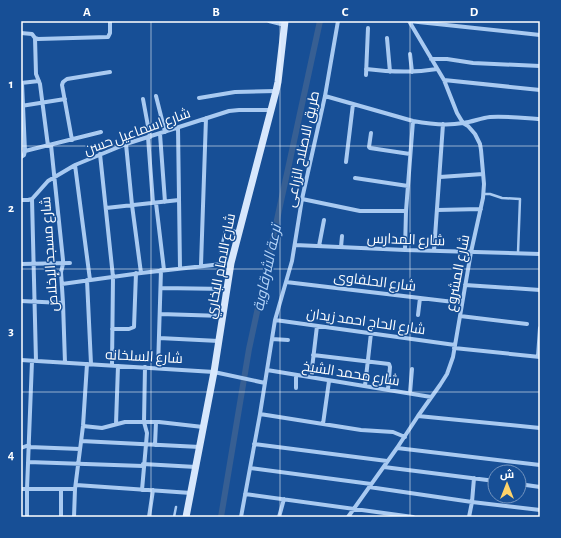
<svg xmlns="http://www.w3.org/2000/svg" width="561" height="538" viewBox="0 0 561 538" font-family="'Alegreya Sans',Cairo,sans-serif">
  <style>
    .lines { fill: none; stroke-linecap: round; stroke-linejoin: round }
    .canal { stroke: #375f93; stroke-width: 6 }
    .lane { stroke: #a9caf1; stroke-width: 2.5 }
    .street { stroke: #a9caf1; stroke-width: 4 }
    .secondary { stroke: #d7e7fc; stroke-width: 7 }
    .grid { fill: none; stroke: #fff; stroke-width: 1; stroke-opacity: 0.55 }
    .labels { text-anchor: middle; stroke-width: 3; stroke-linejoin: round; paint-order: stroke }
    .street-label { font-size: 14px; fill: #fff; stroke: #174f96 }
    .water-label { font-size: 15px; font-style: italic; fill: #b5d4f8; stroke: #174f96 }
    .neatline { fill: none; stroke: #fff; stroke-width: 1.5 }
    .grid-label { font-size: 13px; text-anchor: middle; font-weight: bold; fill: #fff }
  </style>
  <rect width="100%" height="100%" fill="#174f96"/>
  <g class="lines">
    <path class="canal" d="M221,517L249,349L320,21"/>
    <path class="lane" d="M484,194H490L502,198L520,199L518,253
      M220,252L225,231L229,229L238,232
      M174,517L176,507"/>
    <path class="street" d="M269,21L285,25
      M409,21L540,35
      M21,33L32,34L35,38
      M35,38L36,74L40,84L48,146
      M35,38L38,39L108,37L110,33V21
      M387,38L390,72
      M410,54L412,72
      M431,59H447L473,63L540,66
      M366,69C390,72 413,73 437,69
      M366,75L368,28
      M444,80L540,90
      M21,83L39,81
      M156,96L165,132
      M325,96L413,121C429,124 446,126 463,123C472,122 481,118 490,117C506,116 524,118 540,119
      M199,98L235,92L276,91
      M143,99L150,137
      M21,106L65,99
      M178,128L180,268
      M371,133L369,147L370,148L410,154
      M160,134L165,202
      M148,137L153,203
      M72,140L62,85L63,82L67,79L110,72
      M126,144L132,205L141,273
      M51,145L63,260V264L61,272L63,303L65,363
      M25,151L101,132
      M100,154L113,277L112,365
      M21,157L24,155L25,151L22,83
      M346,162L353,104
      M75,165L90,280
      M440,177L483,174
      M355,178L408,186
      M32,199L36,361
      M302,199L360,211H406
      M21,200H28L32,199L48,181L75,165L126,144L229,111L239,110H271
      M156,203L164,270
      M106,208L179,200
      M437,210L481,209
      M295,245L405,250L540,254
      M319,246L324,220
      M341,247L342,236
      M405,250L406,211L413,121
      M434,251L443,124
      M21,264L70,263
      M201,265L206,118
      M87,280L91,364
      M286,282L462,303
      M62,284L141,273L231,263
      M465,285L540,290
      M161,288L227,289
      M21,301L63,303
      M160,314L223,316
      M418,315L420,298
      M460,316L527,324
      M275,320L455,345
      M112,329H129L134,327L136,273
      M159,338L219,341
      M272,339L288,340
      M454,348L540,357
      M313,355L389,364L390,367L388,390
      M538,357L540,328
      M21,360L214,372L265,383
      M158,368L161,270
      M267,370L431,397
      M296,375V388
      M311,377L317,326
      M365,386L371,333
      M410,393L412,369
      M260,414L361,430L393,432L405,437
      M418,416L540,428
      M116,424L118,366
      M323,424L329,381
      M83,426L102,428L125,422H159L203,427
      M81,441L200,447
      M254,444L387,461
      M155,445L156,422
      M29,447L80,449
      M21,448L29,445
      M397,448L540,465
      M28,462L143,466
      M143,464L196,467
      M384,467L495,481
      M250,468L371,484
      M519,484L540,487
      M76,485L191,493
      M369,487L472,502L540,510
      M21,489H75
      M142,490L147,433L144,422L145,367
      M245,494L413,517
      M27,517V489L32,361
      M61,517V489
      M74,517L75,489L83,426L87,364
      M149,517L153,490
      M241,517L260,414L275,320L292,261L302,199L325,96L338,21
      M279,517L284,499
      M348,517L397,448L418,416L440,385L447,374L453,357L471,252L483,198L484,184L481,150L480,144L475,134L468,126L463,123L457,113L444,80L409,21
      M469,517L472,502L474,478"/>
    <path class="secondary" d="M186,517L214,372L231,263L276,91L278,82L285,21"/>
  </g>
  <path class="grid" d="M151,21V517M280,21V517M410,21V517M21,146H540M21,269H540M21,392H540"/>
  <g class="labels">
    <g class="street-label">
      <text transform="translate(137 131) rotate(-20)" y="5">شارع اسماعيل حسن</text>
      <text transform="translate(302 149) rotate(-78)" y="5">طريق الاصلاح الزراعى</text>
      <text transform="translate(406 239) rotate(2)" y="5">شارع المدارس</text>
      <text transform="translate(49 254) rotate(-94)" y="5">شارع مسجد الإخلاص</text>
      <text transform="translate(220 266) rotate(-79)" y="5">شارع الامام البخاري</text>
      <text transform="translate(457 273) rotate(-79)" y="5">شارع المشروع</text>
      <text transform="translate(375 281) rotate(7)" y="5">شارع الحلفاوى</text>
      <text transform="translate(366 321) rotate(8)" y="5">شارع الحاج احمد زيدان</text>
      <text transform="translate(144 356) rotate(3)" y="5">شارع السلخانه</text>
      <text transform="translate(351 373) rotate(9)" y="5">شارع محمد الشيخ</text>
    </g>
    <g class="water-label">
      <text transform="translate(267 268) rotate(-78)" y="5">ترعة الشرقاوية</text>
    </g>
  </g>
  <rect width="561" height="538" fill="none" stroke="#174f96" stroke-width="44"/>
  <g transform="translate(507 484)"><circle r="19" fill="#174f96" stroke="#7495c0"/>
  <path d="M0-3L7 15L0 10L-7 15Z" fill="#ffd369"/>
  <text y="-6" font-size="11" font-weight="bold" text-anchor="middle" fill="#ffffff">ش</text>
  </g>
  <rect x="22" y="22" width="517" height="494" class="neatline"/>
  <g class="grid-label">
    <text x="87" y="16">A</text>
    <text x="216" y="16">B</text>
    <text x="345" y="16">C</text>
    <text x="474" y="16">D</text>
    <text x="11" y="88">1</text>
    <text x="11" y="212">2</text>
    <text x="11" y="335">3</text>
    <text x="11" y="459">4</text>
  </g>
</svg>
